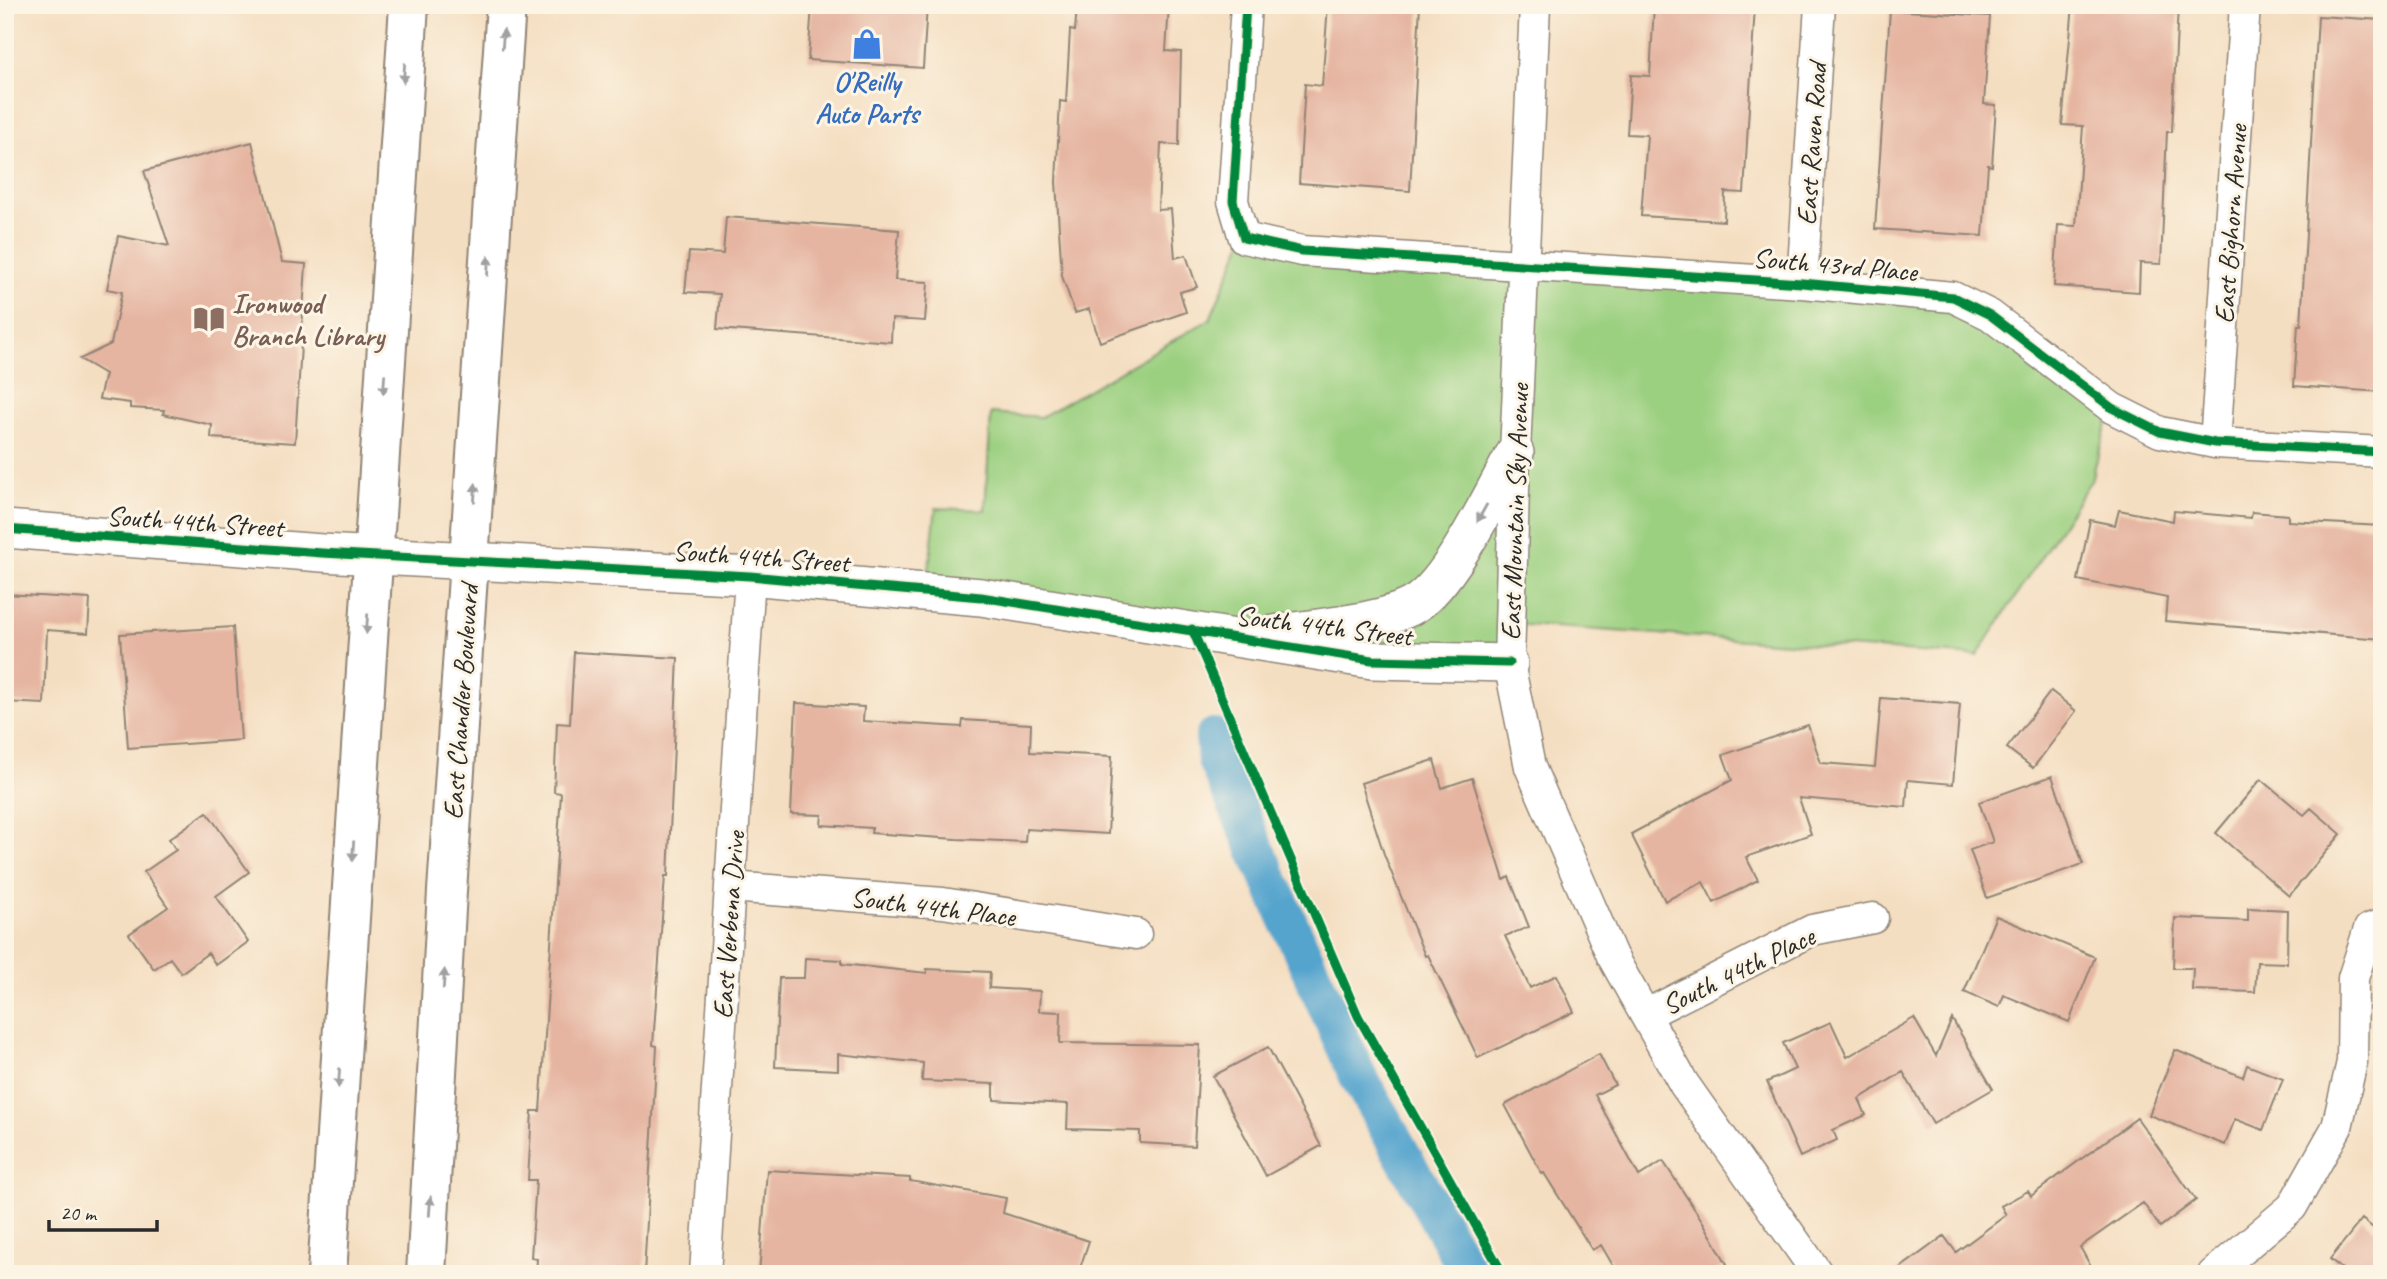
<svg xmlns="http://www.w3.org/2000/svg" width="2387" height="1279" viewBox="0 0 2387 1279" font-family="Caveat,sans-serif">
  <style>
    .green { fill: #9cd081; stroke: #647e56; stroke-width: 2 }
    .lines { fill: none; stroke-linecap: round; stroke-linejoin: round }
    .canal { stroke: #54a4ce; stroke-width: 38 }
    .building { fill: #e5b5a1 }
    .minor-casing { stroke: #908476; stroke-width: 33 }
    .tertiary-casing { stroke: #908476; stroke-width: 40 }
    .secondary-casing { stroke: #908476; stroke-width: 42 }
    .minor { stroke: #fff; stroke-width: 30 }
    .tertiary { stroke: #fff; stroke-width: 37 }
    .secondary { stroke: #fff; stroke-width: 38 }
    .cycleway-casing { stroke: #fcf5e5; stroke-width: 13 }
    .cycleway { stroke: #00873e; stroke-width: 9 }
    .oneway { fill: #a0a0a0 }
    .labels { text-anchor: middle; stroke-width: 6; stroke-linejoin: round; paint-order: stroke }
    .shop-label { font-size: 28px; font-weight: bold; fill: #366cbe; stroke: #fcf5e5 }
    .street-label { font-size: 28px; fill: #2b2b2b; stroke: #fcf5e5 }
    .education-label { font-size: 28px; font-weight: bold; fill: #785e54; stroke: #fcf5e5; text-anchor: start }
  </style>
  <rect width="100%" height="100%" fill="#fcf5e5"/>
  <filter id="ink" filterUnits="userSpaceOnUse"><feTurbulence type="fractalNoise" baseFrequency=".0143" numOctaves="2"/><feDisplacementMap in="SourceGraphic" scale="14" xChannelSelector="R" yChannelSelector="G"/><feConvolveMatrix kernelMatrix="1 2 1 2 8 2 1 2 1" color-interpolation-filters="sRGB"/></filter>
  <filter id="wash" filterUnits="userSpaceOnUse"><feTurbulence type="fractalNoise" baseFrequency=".00686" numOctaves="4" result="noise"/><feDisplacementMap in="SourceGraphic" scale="28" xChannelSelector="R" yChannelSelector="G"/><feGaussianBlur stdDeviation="1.57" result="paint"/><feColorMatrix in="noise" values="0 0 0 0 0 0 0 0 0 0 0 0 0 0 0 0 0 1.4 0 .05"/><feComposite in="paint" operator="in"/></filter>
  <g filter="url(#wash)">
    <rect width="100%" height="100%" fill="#f4dec1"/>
    <path class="green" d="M1244,238L1953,297L2112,408L2091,480L1977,656L1511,624L1509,663L926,593L936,508L985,510L991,413L1041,417L1210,319Z"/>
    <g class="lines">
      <path class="canal" d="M1214,737L1216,760L1357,1074L1469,1274"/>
    </g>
    <g id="blocks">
      <path class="building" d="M812,5H927L923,68L808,60Z
        M1077,5H1169L1166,51L1181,52L1179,145L1161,144L1158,210L1171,209L1175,258L1186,255L1197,287L1180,292L1186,312L1100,342L1089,309L1075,313L1062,276L1056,182L1060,101L1066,102L1070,30L1075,31Z
        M1328,5H1420L1410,191L1299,183L1305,84L1322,86Z
        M1654,5H1755L1744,193L1725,192L1724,221L1641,216L1647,135L1627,134L1631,75L1650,76Z
        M2073,5H2178L2172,132H2167L2161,264L2140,263L2139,292L2054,286L2058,225L2076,226L2083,126L2062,125Z
        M1890,10L1990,16L1984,104L1996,105L1992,166L1988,165L1983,236L1875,229Z
        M2318,16L2382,20V392L2294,386L2298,325H2301Z
        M252,142L282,262L306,264L295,443L211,438L212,425L163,414L164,410L130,408V403L99,399L105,374L80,359L111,344L122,292L107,289L118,236L169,246L144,171Z
        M726,217L899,230L895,280L928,282L925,321L892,319L891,342L717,329L720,294L685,292L689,252L723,254Z
        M2119,510L2173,521L2174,511L2251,518L2252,512L2288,515V521L2382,526V639L2165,621L2167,598L2078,580L2090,520L2115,525Z
        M5,594L90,599L88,633L47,630L44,704L5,702Z
        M233,627L241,740L128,748L120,634Z
        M574,652L678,658L668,876H665L653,1045L657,1046L644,1274H536L537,1259L531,1258L536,1180H528L532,1111H540L561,793L554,792L557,723L570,724Z
        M2051,691L2076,711L2033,768L2007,748Z
        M1881,698L1960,704L1953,784L1908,780L1906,807L1799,798L1811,834L1746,857L1758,880L1714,903L1703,882L1665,901L1631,834L1732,780L1723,755L1808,725L1821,763L1875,767Z
        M796,703L864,707L863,721L962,727L963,720L1031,724L1030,752L1112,756L1108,834L1026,829L1025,842L956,839L871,833L872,828L821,825L822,815L791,814Z
        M1434,760L1442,788L1472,778L1504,880L1509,877L1529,927L1505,936L1530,988L1557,975L1574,1012L1478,1058L1428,955L1425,956L1384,854L1361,783Z
        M2052,776L2083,864L1987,898L1970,850L1993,842L1979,802Z
        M2261,779L2304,815L2311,808L2341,834L2289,896L2216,833Z
        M207,812L249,872L216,896L248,942L216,965L208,953L181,973L170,958L154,969L129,934L168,907L144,872L176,850L169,839Z
        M2248,908L2288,910L2287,963L2257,962L2255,992L2192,990L2193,968H2173L2175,918L2248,921Z
        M1996,916L2095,957L2069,1022L2004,995L1999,1007L1964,992Z
        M805,958L842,960V964L927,973V969L990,972L989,988L1040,991L1039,1011L1061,1012L1060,1043L1200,1045L1194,1146L1140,1143V1131L1067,1129L1068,1104L994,1100V1084L922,1081L923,1063L838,1054V1070L775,1067L779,978H804Z
        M1914,1018L1936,1056L1952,1019L1993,1089L1933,1124L1903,1072L1859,1099L1866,1115L1833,1130L1837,1140L1800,1157L1767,1082L1795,1069L1783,1043L1831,1022L1847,1057Z
        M1268,1047L1321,1146L1266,1176L1213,1076Z
        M2175,1050L2243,1077L2247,1065L2283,1079L2263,1130L2235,1119L2225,1145L2149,1115Z
        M1599,1054L1615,1085L1595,1095L1639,1176L1663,1161L1703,1222L1727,1264L1711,1274H1618L1601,1245L1592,1250L1544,1173L1542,1174L1505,1105Z
        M2137,1118L2196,1200L2160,1227L2143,1203L2080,1247L2095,1274H1892L1944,1236L1956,1252L2006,1215L2001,1206L2028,1191L2031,1196Z
        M767,1170L910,1178V1181L1006,1198L1003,1213L1089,1241L1078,1274H759Z
        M2362,1219L2382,1235V1274H2348L2330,1259Z"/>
    </g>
  </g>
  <g filter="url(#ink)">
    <use href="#blocks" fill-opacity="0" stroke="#908476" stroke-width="2"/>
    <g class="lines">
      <defs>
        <path id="minor" d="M1246,5L1233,201L1244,238L1302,251L1802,283L1953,297L1990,315L2112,408L2160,432L2215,443L2382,452
          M1535,5L1515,453L1509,663L1530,767L1612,956L1684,1084L1818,1274
          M1802,283L1820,5
          M2215,443L2245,5
          M730,887L943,903L1136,934
          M1645,1015L1812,930L1873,918
          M705,1274L750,576
          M2213,1274L2292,1207L2337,1127L2352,1062L2353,978L2369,929L2382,924"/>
        <path id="tertiary" d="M5,529L322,553L750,576L856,586L981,597L1372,660L1509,663
          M1274,634C1311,628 1385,623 1415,604C1451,582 1493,492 1515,453"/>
        <path id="secondary" d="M327,1274L409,5
          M426,1274L447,891L506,5"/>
      </defs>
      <use href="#minor" class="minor-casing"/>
      <use href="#tertiary" class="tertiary-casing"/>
      <use href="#secondary" class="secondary-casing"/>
      <use href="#minor" class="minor"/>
      <use href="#tertiary" class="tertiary"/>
      <use href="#secondary" class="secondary"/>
      <defs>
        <path id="cycleway" d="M1246,5L1233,201L1244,238L1302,251L1802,283L1953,297L1990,315L2112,408L2160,432L2215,443L2382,452
          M5,529L322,553L750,576L856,586L981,597L1372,660L1509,663
          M1192,629L1358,1016L1503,1274"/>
      </defs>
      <use href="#cycleway" class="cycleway-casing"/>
      <use href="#cycleway" class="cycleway"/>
    </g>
    <defs><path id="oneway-solid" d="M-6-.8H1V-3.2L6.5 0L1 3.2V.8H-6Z" transform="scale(1.75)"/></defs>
    <g class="oneway">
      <use href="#oneway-solid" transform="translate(503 39) rotate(-86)"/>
      <use href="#oneway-solid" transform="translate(404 73) rotate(94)"/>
      <use href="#oneway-solid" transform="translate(488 266) rotate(-87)"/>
      <use href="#oneway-solid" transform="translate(384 384) rotate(94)"/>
      <use href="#oneway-solid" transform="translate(475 493) rotate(-86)"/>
      <use href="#oneway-solid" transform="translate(1482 513) rotate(119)"/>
      <use href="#oneway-solid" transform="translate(367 624) rotate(94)"/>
      <use href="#oneway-solid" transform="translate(353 851) rotate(94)"/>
      <use href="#oneway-solid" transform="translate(444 979) rotate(-86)"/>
      <use href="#oneway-solid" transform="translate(339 1078) rotate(94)"/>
      <use href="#oneway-solid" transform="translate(430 1206) rotate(-86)"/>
    </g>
  </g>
  <defs>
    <symbol id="shop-bare" viewBox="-9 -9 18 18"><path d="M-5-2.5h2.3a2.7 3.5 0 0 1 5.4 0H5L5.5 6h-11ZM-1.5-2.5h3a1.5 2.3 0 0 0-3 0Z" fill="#3f7fe0" stroke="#fcf5e5" stroke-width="2.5" paint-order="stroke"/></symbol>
    <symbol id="library-bare" viewBox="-9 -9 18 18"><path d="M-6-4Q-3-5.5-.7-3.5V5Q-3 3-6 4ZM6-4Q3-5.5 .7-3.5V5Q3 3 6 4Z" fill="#8d6e63" stroke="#fcf5e5" stroke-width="2.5" paint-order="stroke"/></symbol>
  </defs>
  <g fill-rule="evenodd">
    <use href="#shop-bare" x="845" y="22" width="44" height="44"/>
    <use href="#library-bare" x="187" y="297" width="44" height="44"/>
  </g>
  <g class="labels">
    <g class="shop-label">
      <text x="867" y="91">O'Reilly<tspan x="867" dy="32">Auto Parts</tspan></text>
    </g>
    <g class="street-label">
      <text transform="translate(1811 144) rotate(-86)" y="10">East Raven Road</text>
      <text transform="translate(2230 224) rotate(-86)" y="10">East Bighorn Avenue</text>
      <text transform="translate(1835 264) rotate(5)" y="10">South 43rd Place</text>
      <text transform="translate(1514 512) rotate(-88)" y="10">East Mountain Sky Avenue</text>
      <text transform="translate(195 521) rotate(4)" y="10">South 44th Street</text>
      <text transform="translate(761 556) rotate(4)" y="10">South 44th Street</text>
      <text transform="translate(1324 625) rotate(7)" y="10">South 44th Street</text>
      <text transform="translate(460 702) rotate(-86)" y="10">East Chandler Boulevard</text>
      <text transform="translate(933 906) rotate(7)" y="10">South 44th Place</text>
      <text transform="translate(728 925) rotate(-86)" y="10">East Verbena Drive</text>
      <text transform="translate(1738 970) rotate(-26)" y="10">South 44th Place</text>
    </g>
    <g class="education-label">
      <text x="232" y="313">Ironwood<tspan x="232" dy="32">Branch Library</tspan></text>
    </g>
  </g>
  <rect width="2387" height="1279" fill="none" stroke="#fcf5e5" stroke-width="28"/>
  <path d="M49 1220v10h108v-10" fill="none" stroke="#2b2b2b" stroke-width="3.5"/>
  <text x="60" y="1220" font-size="21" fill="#2b2b2b" stroke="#fcf5e5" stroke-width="5" paint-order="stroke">20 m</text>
</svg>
